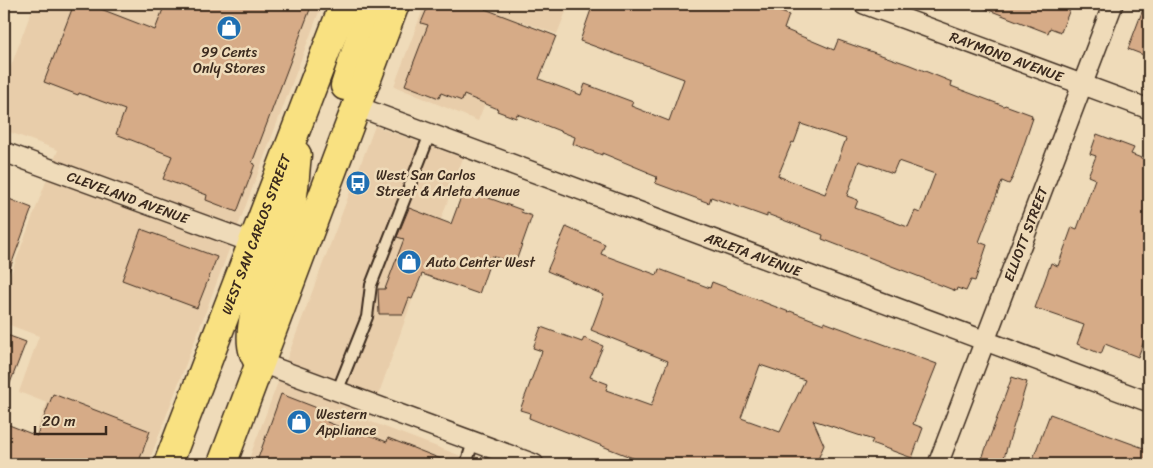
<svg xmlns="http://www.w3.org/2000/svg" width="1153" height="468" viewBox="0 0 1153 468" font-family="Sriracha,sans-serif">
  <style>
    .built { fill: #e8cdaa }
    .building { fill: #d6ab87; stroke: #3b2a1e; fill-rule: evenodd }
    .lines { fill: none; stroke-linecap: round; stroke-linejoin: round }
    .lane-casing { stroke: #3b2a1e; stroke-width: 14 }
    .street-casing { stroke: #3b2a1e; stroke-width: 22 }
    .primary-casing { stroke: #3b2a1e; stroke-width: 31 }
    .lane { stroke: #efdbb9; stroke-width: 10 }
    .street { stroke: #efdbb9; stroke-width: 19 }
    .primary { stroke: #f9e181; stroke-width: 28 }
    .labels { text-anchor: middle; stroke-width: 5; stroke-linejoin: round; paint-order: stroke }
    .poi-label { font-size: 14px; fill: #3b2a1e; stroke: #efdbb9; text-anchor: start }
    .street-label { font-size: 14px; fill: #3b2a1e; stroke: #efdbb9 }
  </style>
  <rect width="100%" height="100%" fill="#efdbb9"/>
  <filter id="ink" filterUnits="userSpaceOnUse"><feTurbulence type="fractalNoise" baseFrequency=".02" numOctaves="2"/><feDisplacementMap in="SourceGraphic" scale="10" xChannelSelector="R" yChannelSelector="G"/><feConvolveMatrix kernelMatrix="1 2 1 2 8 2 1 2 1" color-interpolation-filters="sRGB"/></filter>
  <g filter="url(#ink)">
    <path class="built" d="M34,4H322L148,464H24L47,403L19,392L39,336L4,323V292L58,150L4,130V85Z
      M425,4H569L557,34L517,20L478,121L394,86Z
      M375,126L463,158L369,421L482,464H247Z"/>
    <path class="building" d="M74,4H88L155,30L165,4H312L252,163L255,164L237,212L206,200L207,195L163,179L172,156L116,134L125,110L79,93L78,95L44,82Z
      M429,4H487L485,9L556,36L539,79L581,95L585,84L633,102L631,106L669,121L684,79L580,41L593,4H759L789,15L784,29L834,50L838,40L910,65L952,82L951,86L1004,106L1005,105L1032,115L1031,118H1033L1013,177L1009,184L1002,181L979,242L987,245L975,281L971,280L966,291L957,288L956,291L822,239L823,235L767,214V217L711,197L709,203L655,183L657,177L647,173L648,172L602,153V155L573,144L575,137L517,114L516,118L497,111L498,109L464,95L462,101L441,93L439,98L405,85L428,25L421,23ZM801,124L846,139L825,194L778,176L792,142L794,143ZM859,161L893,173L898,161L935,174L920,213L915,211L908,227L855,208L858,200L847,196Z
      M976,4H1072L1061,32L1050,28L1048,33L976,5Z
      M1145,4H1149V57L1128,49Z
      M1097,134L1134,148L1131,154L1149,161V328L1138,357L1105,344L1101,354L1077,344L1084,325L1035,308L1051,263L1058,266L1072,227L1077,229L1095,179L1088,176L1096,156L1090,154Z
      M464,189L522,210L521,212L532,216L515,264L492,256L479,294L422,274L412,299L409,298L403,314H379L378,289H385L404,239L397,237L409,208L451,224Z
      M4,197L32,208L6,279H4Z
      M566,227L605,244L601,254L657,275L659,269L710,288L712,282L789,312L790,311L824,324V322L937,364L913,424L923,428L912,458L871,443L873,440L813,420L824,445L816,464H648L549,425V426L529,418L530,413L520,410L542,351L533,348L541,327L582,342L584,338L603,346L590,377L608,384L606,390L651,406L668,361L591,330L604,295L547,271ZM760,365L805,380L780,432L741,418Z
      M141,229L217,257L197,308L122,280Z
      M4,334L26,342L5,396L4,395Z
      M1012,377L1027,382L1002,464H980Z
      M53,394L150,431L138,464H4V423L37,436Z
      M281,394L330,413L327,422L362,436L364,433L387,442L388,438L451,463V464H256Z
      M1050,414L1149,450V464H1031Z"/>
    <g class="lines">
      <defs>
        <path id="lane" d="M337,392L367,317L371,285L430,134
          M466,464L473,442"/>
        <g id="street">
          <path id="s1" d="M864,4L1149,109"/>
          <path id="s2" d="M356,106L1149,402"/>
          <path id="s3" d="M4,152L253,243"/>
          <path d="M259,362L534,464"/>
          <path id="s4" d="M938,464L1113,4"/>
        </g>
        <g id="primary">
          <path d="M345,86L371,4"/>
          <path d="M259,362C232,332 286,238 292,201C295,186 295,170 297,155"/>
          <path id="s5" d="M168,464L344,4"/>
          <path d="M222,464L395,4"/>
        </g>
      </defs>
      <use href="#lane" class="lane-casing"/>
      <use href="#street" class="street-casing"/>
      <use href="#primary" class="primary-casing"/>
      <use href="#lane" class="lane"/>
      <use href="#street" class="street"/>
      <use href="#primary" class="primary"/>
    </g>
  </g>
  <defs>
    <symbol id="shop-disc" viewBox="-11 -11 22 22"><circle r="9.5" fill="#1f6fb2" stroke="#efdbb9"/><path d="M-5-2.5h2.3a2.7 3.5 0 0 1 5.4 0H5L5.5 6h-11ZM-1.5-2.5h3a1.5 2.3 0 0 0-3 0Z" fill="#fff"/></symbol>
    <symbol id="bus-disc" viewBox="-11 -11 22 22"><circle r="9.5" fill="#1f6fb2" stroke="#efdbb9"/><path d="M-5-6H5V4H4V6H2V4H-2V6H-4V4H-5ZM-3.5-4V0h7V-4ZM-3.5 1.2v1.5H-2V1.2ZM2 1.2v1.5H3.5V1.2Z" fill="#fff"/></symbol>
  </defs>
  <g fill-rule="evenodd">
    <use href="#shop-disc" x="215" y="14" width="28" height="28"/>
    <use href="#bus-disc" x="344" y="169" width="28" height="28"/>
    <use href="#shop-disc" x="395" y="248" width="28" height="28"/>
    <use href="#shop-disc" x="285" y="408" width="28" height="28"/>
  </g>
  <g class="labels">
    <g class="poi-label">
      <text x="229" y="57" text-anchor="middle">99 Cents<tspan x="229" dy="16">Only Stores</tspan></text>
      <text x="376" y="180">West San Carlos<tspan x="376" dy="16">Street &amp; Arleta Avenue</tspan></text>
      <text x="426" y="267">Auto Center West</text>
      <text x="316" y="419">Western<tspan x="316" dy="16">Appliance</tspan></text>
    </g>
    <g class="street-label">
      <text dy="5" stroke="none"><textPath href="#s1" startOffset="152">RAYMOND AVENUE</textPath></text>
      <text dy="5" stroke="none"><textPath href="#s3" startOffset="132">CLEVELAND AVENUE</textPath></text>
      <text dy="5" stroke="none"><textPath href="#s5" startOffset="246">WEST SAN CARLOS STREET</textPath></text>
      <text dy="5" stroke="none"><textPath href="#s4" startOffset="246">ELLIOTT STREET</textPath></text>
      <text dy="5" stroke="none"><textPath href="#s2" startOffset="424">ARLETA AVENUE</textPath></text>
    </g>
  </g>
  <rect width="1153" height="468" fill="none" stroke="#efdbb9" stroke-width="20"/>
  <rect x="10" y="10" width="1133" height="448" fill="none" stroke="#3b2a1e" stroke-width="2" filter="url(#ink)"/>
  <path d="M35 426v8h71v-8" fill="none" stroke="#3b2a1e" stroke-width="2.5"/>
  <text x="42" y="426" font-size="15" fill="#3b2a1e" stroke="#efdbb9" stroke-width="4" paint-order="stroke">20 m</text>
</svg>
